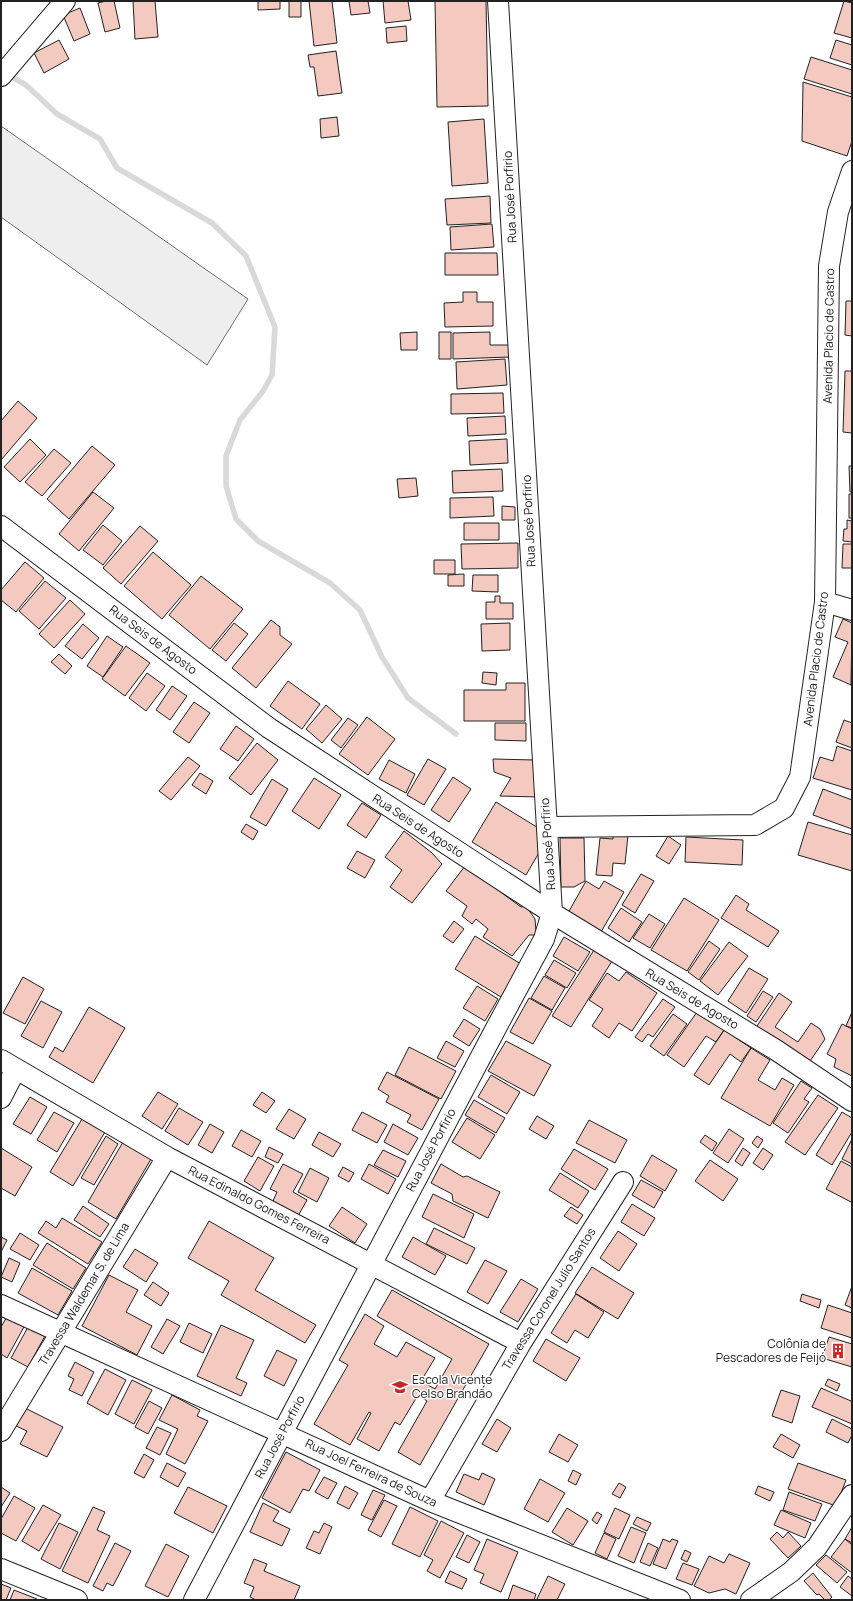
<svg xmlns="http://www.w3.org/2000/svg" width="853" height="1601" viewBox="0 0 853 1601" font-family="Manrope,sans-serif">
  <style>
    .green { fill: #eee; stroke: #6f6f6f }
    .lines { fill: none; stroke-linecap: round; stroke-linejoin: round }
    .stream { stroke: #d9d9d9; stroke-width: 5.5 }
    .building { fill: #f3c9c0; stroke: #222 }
    .minor-casing { stroke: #222; stroke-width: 22 }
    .minor { stroke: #fff; stroke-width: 20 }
    .labels { text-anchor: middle; stroke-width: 3; stroke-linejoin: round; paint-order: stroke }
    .street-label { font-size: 12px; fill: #222; stroke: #fff }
    .poi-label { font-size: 12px; fill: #222; stroke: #fff; text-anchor: end }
  </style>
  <rect width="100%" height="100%" fill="#fff"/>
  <path class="green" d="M1,126L248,299L207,365L1,217Z"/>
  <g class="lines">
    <path class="stream" d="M7,74L26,85L57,114L100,139L117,168L212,223L246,256L275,327L272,375L263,391L240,420L226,456V486L236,519L258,541L330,583L360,610L382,657L408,698L456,734"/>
  </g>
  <path class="building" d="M106,1H114L120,28L105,32L98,3Z
    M133,1H155L158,37L135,39Z
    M258,1H280V9L258,10Z
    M289,1H301V17H289Z
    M309,1H332L337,43L314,46Z
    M349,1H368L370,13L351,15Z
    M383,1H408L411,20L385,23Z
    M435,1H486L488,106L437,107Z
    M844,1L852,3V38L834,33Z
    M80,8L90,34L74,41L63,15Z
    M406,26L407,41L387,43L386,28Z
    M59,40L69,59L44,73L34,53Z
    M836,40L852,45V65L830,58Z
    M336,51L342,93L318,96L314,67H310L308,55Z
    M811,57L852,70V94L804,79Z
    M803,82L852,97V141L847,156L802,141Z
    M337,117L339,136L321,138L320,119Z
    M484,119L488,183L452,186L448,122Z
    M490,196L491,223L447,225L445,199Z
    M492,224L494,247L451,250L450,227Z
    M445,253H497L498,275H445Z
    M463,292H477V302H493V326L445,327L444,303L463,302Z
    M846,301H852V336L845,335Z
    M417,332V350H401L400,333Z
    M439,332H451V359H439Z
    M490,332V345H509L510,357L453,359V333Z
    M505,359L507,385L457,389L456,362Z
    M845,371H852V433L843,432Z
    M503,393L504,413L451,414V394Z
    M18,401L37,418L1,460V421Z
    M505,416L506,434L468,436L467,418Z
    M30,439L46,455L20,482L4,467Z
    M507,439L508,463L470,465L469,441Z
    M92,446L115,465L69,519L47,499Z
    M54,449L71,463L42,496L25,482Z
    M849,466H852V492H850Z
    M502,469L503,491L453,493L452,471Z
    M416,478L418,496L399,498L397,479Z
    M93,492L114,508L79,551L59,534Z
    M849,494H852V518H849Z
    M493,497L494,516L450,518V498Z
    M502,506L515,507V520H502Z
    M847,520L852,521V542L843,541L844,529H847Z
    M464,523H499V540H464Z
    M103,525L122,541L103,565L83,550Z
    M140,526L158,541L121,584L103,568Z
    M518,543V568L462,569L461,544Z
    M843,544H852V568H842Z
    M153,552L191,585L162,619L124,586Z
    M434,560H455V574H434Z
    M25,562L44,578L16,612L1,600V590Z
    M464,574V586H448V575Z
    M473,575H498V592L472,591Z
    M201,576L243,609L210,649L169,615Z
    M45,581L66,598L39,629L19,611Z
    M495,596H500V603H513V619H486V602H495Z
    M70,600L85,614L54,648L39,634Z
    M843,619L852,623L851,685L833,677L848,642L835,637Z
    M271,620L280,627V635L292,644L256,688L232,668Z
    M234,623L248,634L226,661L212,650Z
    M510,623V650L482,651L481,624Z
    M83,624L99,638L82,659L65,646Z
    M107,636L123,647L103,677L87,666Z
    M126,646L150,663L125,696L102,679Z
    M59,654L72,666L65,674L51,662Z
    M483,672L497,673L496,685L482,683Z
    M147,673L165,686L146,711L129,698Z
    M288,681L320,704L302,729L270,706Z
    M506,683H525V721H464V690H506Z
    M172,686L187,696L170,720L156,710Z
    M194,702L210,713L189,743L173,732Z
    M326,705L342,719L322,743L306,729Z
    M367,717L395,739L368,775L339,754Z
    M348,718L358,725L341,748L331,740Z
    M844,720L852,723V748L836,742Z
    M495,723H526V741L495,740Z
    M236,726L254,739L238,761L220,749Z
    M257,743L278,760L251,795L229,778Z
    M837,746L852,751V790L813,778L820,757L833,761Z
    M188,757L200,766L171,800L159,791Z
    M428,759L446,769L424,805L407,795Z
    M493,759L535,760L538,797L500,796L511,778L494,772Z
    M389,760L415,774L406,793L379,779Z
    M200,773L213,781L206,794L192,785Z
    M453,777L471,789L449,822L431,810Z
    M314,778L341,795L319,829L292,811Z
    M272,779L288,789L266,826L250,817Z
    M823,789L852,800V829L813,815Z
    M496,802L540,829V851L526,875L472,842Z
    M362,803L381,815L366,838L347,825Z
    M808,822L852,835V871L798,855Z
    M246,824L258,831L253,840L241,832Z
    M404,831L432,853L442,864L412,903L390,887L402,870L385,857Z
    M613,834L628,835L625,864L613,863L612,876L596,875L600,838L613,839Z
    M668,836L681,845L669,864L656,856Z
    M686,837L743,840L742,865L685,862Z
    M560,838H584L585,881L574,887H561Z
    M357,851L375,860L365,878L347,868Z
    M465,866L521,907L526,906L535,919L536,932L535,935H529L512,956L483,937L488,929L476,919L472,924L462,916L467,906L446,891Z
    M641,874L654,881L635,913L622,905Z
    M586,881L599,889L604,881L624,892L601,932L568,913Z
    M736,895L749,904L746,910L779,931L768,947L721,918Z
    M684,898L719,920L687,971L651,950Z
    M621,908L642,922L629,942L608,928Z
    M649,914L665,924L650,948L633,938Z
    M454,921L464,929L453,943L443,936Z
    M475,936L521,964L501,997L455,969Z
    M564,937L590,952L578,971L553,956Z
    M709,941L720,949L699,980L688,972Z
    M729,942L748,956L718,995L700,981Z
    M594,950L612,961L571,1027L552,1016Z
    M554,960L576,973L567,988L545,975Z
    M749,968L768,979L746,1013L728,1001Z
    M626,972L657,993L632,1031L619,1023L609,1038L592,1026L603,1009L589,1000L607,973L619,981Z
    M544,976L565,988L552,1010L531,998Z
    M23,977L44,989L25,1024L3,1013Z
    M477,986L498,999L485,1021L463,1008Z
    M763,991L773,997L756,1022L747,1016Z
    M779,993L792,1002L775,1027L798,1042L811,1023L820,1029L825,1039L806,1067L753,1032Z
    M529,998L552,1011L533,1044L510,1032Z
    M663,999L675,1007L653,1037L648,1034L642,1042L635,1037Z
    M41,1001L62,1012L43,1048L21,1036Z
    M89,1007L125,1028L93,1083L49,1057L55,1047L63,1052Z
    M697,1012L724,1030L716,1042L706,1036L684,1067L667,1055Z
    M852,1012V1028L846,1026Z
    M673,1014L687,1024L664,1056L650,1046Z
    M464,1019L480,1029L469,1046L453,1036Z
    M842,1024L852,1029V1076L834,1067L836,1059L827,1054Z
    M724,1030L751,1048L741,1062L730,1054L709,1085L694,1075Z
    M446,1041L464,1051L455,1067L437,1058Z
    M506,1041L551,1065L534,1096L488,1071Z
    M409,1047L456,1071L441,1099L395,1075Z
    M751,1048L770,1060L758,1080L775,1090L782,1078L794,1085L770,1126L721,1098Z
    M387,1072L439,1099L422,1130L407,1122L411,1115L386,1102L389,1096L378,1089Z
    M491,1075L520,1092L507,1114L478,1097Z
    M801,1081L812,1088L804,1099L809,1102L788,1133L773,1123Z
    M158,1092L178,1104L162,1129L142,1116Z
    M262,1092L275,1101L266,1113L253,1105Z
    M818,1095L838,1108L805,1155L785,1142Z
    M30,1097L47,1107L31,1134L13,1124Z
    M474,1100L505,1118L496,1133L465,1115Z
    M179,1108L203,1122L188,1145L165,1131Z
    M289,1109L306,1119L294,1139L276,1129Z
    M54,1112L74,1123L57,1152L37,1140Z
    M362,1112L387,1125L377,1143L352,1130Z
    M842,1112L852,1118V1132L832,1165L816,1155Z
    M537,1116L554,1126L546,1139L529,1129Z
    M467,1118L495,1135L480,1159L452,1142Z
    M82,1119L105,1132L73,1186L50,1172Z
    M589,1120L627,1140L615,1163L576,1143Z
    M210,1124L224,1132L212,1153L198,1145Z
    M393,1124L418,1138L408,1155L384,1142Z
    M729,1129L744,1139L728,1163L713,1153Z
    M241,1130L261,1141L252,1157L232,1146Z
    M319,1132L341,1144L333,1157L312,1145Z
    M705,1135L717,1143L712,1151L700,1142Z
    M106,1136L118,1144L94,1185L81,1178Z
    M757,1136L763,1140L758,1148L752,1143Z
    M852,1139V1164L842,1159Z
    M123,1142L151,1159L116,1219L88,1202Z
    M269,1147L283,1154L278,1163L265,1157Z
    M1,1148L32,1167L15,1196L1,1188Z
    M743,1148L750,1153L742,1166L735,1161Z
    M763,1148L773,1155L763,1170L753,1163Z
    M574,1149L608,1169L595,1190L561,1169Z
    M383,1150L406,1161L398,1177L374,1165Z
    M652,1155L677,1170L665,1191L640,1176Z
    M258,1157L274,1166L260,1191L244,1181Z
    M710,1160L738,1179L723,1201L695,1181Z
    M841,1161L852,1167V1199L851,1202L826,1189Z
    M283,1164L303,1174L293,1192L307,1200L298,1216L272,1203L277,1192L270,1189Z
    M369,1164L396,1179L388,1194L361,1179Z
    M441,1164L463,1177L467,1176L500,1192L488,1218L453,1201L452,1194L431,1183Z
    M343,1167L354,1173L349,1182L338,1176Z
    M310,1168L329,1178L317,1202L298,1192Z
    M560,1173L589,1191L578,1208L549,1190Z
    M641,1180L663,1192L654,1208L632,1195Z
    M433,1194L474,1214L464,1238L422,1217Z
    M632,1204L655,1218L644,1236L621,1222Z
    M83,1206L109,1224L100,1237L74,1220Z
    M342,1207L367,1224L355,1243L329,1226Z
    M571,1207L583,1215L577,1224L564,1216Z
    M62,1218L102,1242L88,1264L38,1233L46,1221L56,1228Z
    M209,1221L274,1258L255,1290L316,1325L305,1343L221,1295L229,1281L188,1258Z
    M434,1228L475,1248L467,1264L426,1244Z
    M618,1231L637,1244L619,1271L600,1258Z
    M20,1233L39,1245L30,1260L10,1249Z
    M1,1237L7,1240L1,1252Z
    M413,1237L446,1256L435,1275L402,1257Z
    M47,1243L86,1268L73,1289L33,1265Z
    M135,1249L158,1263L146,1282L123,1267Z
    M9,1258L20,1263L12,1282L1,1277Z
    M485,1260L507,1271L488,1304L467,1292Z
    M592,1267L634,1293L618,1319L575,1293Z
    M32,1268L72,1291L58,1315L18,1293Z
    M109,1275L138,1290L126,1312L152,1326L137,1355L82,1326Z
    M521,1279L538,1289L518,1322L500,1312Z
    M153,1282L169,1293L161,1306L144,1295Z
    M852,1286V1308L845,1305Z
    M392,1290L489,1344L420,1465L398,1452L427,1401L418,1395L400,1425L395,1422L379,1451L357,1439L371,1413L369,1412L350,1445L314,1424L348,1365L339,1360L365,1314L384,1326L374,1344L397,1357L406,1342L435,1358L421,1381L435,1389L452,1359L377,1316Z
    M576,1294L604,1312L588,1338L575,1330L567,1343L551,1333Z
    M802,1294L821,1300L819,1308L800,1301Z
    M828,1305L852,1313V1338L821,1328Z
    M8,1315L25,1325L7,1358L1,1354V1327Z
    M167,1319L180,1326L163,1354L151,1347Z
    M189,1323L212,1334L203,1353L180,1342Z
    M221,1325L254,1340L236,1378L247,1383L241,1396L197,1376Z
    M28,1327L45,1336L28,1367L11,1358Z
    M829,1337L852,1344V1367L822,1358Z
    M546,1339L580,1358L566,1381L533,1361Z
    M277,1350L297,1360L284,1386L264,1376Z
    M75,1362L94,1372L82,1396L69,1390L74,1379L68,1376Z
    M105,1369L126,1380L108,1415L87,1403Z
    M828,1379L840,1384L837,1391L825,1385Z
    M132,1380L152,1390L134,1424L115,1414Z
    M821,1388L851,1401L852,1399V1424L812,1407Z
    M781,1390L800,1396L792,1423L772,1416Z
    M172,1395L200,1410L197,1416L208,1421L185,1464L166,1454L178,1429L159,1420Z
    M149,1401L162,1408L148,1434L135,1427Z
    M25,1408L63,1427L47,1457L20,1444L27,1431L16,1426Z
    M497,1419L511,1428L497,1452L482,1444Z
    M832,1419L852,1429V1435L848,1443L826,1432Z
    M157,1427L171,1433L160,1455L146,1448Z
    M559,1434L578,1445L568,1462L549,1452Z
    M781,1434L800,1445L793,1458L773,1447Z
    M286,1452L320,1470L309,1491L303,1489L290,1513L262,1498Z
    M144,1454L154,1460L144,1478L134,1473Z
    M167,1463L186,1473L178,1487L160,1477Z
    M798,1463L846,1480L836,1506L788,1489Z
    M573,1470L581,1474L576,1485L568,1481Z
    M482,1473L495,1479L484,1505L456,1492L464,1474L479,1480Z
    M324,1477L337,1483L328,1499L315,1492Z
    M540,1479L565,1493L548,1522L524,1509Z
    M619,1483L626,1487L620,1498L612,1494Z
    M345,1486L358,1493L349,1509L337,1503Z
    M758,1486L774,1492L770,1501L755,1494Z
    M1,1487L10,1493L1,1507Z
    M188,1487L227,1506L213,1533L174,1513Z
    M373,1490L385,1495L372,1520L361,1515Z
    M789,1492L822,1504L815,1521L783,1510Z
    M14,1496L35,1508L16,1541L1,1533V1519Z
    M384,1500L397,1506L381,1537L368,1530Z
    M263,1503L279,1511L273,1521L290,1529L282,1546L250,1532Z
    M43,1505L61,1515L39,1551L22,1541Z
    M93,1507L105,1512L97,1530L110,1536L88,1583L62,1571Z
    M410,1507L438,1521L420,1557L392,1544Z
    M567,1508L588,1521L573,1545L552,1532Z
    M615,1508L630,1515L619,1539L604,1532Z
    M781,1510L811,1523L805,1538L774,1525Z
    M597,1512L602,1515L597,1524L592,1520Z
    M637,1517L651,1523L647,1531L633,1524Z
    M441,1521L464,1533L440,1578L427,1571L433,1560L424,1555Z
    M59,1523L78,1532L60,1569L41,1559Z
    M324,1523L332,1527L320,1554L306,1548L314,1531L319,1533Z
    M631,1527L646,1533L634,1563L618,1556Z
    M852,1527V1543L845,1539Z
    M777,1532L783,1538L788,1532L801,1546L788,1558L770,1539Z
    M604,1533L616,1539L607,1559L595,1553Z
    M467,1535L480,1542L469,1563L456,1557Z
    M487,1539L518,1552L501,1592L480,1583L484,1574L474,1570Z
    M663,1539L670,1542L672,1539L678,1541L666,1569L653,1564Z
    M845,1539L852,1545V1573L831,1557Z
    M115,1543L131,1551L113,1586L107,1583L103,1591L93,1586Z
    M648,1543L658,1548L650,1566L640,1562Z
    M166,1544L189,1556L168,1597L145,1586Z
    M685,1550L691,1553L687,1562L681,1559Z
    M729,1554L750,1563L736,1594L725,1589L709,1593L694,1586L709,1556L724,1563Z
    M826,1555L847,1572L837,1583L816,1565Z
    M254,1559L267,1564L264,1571L300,1586L294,1600H256L250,1597L254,1587L244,1583Z
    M683,1563L699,1569L692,1585L676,1579Z
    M450,1571L467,1579L462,1589L445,1582Z
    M813,1573L832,1597L829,1600H825L819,1594L817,1595L804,1581Z
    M548,1576L565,1584L557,1600H539L537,1599Z
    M848,1576L852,1579V1596L840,1587Z
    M1,1584L11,1588L6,1600H1Z
    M513,1585L536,1594L534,1600H508Z
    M14,1590L37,1599V1600H10Z"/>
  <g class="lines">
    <defs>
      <path id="minor" d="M1,76L65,1
        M1,526L269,728L552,913L776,1050L852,1101
        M825,602L852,610
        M547,827L755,825L784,808L800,777L825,602L829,266L838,212L852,171
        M1,1060L167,1157L521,1343
        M1,1098L16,1069
        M1,1305L430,1501L680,1600
        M1,1431L167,1157
        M430,1501L521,1343L623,1182
        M1,1569L77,1600
        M194,1600L495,1030L544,939L552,913L498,1
        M751,1600L791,1572L817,1547L852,1495"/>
    </defs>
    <use href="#minor" class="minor-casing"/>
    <use href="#minor" class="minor"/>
  </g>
  <defs>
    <symbol id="building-bare" viewBox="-9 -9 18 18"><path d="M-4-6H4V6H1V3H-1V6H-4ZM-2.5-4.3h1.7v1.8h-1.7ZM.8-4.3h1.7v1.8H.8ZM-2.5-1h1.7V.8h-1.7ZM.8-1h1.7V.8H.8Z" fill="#c62828" stroke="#fff" stroke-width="2.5" paint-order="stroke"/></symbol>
    <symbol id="school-bare" viewBox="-9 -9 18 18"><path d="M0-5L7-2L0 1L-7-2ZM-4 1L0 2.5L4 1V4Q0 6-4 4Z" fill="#c62828" stroke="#fff" stroke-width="2.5" paint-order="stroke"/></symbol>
  </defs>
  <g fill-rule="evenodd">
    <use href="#building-bare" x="827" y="1340" width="22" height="22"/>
    <use href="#school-bare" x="389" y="1376" width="22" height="22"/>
  </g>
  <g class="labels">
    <g class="street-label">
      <text transform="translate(510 197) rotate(-93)" y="4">Rua José Porfirio</text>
      <text transform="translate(829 336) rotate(-89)" y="4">Avenida Placio de Castro</text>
      <text transform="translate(529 521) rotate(-93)" y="4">Rua José Porfirio</text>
      <text transform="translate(153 640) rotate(37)" y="4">Rua Seis de Agosto</text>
      <text transform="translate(816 659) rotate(-83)" y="4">Avenida Placio de Castro</text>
      <text transform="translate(418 826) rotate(33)" y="4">Rua Seis de Agosto</text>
      <text transform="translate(548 844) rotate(-94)" y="4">Rua José Porfirio</text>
      <text transform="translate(692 999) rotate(31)" y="4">Rua Seis de Agosto</text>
      <text transform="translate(431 1150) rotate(-62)" y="4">Rua José Porfirio</text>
      <text transform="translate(259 1205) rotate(27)" y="4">Rua Edinaldo Gomes Ferreira</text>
      <text transform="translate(84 1294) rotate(-59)" y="4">Travessa Waldemar S. de Lima</text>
      <text transform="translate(549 1299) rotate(-58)" y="4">Travessa Coronel Julio Santos</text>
      <text transform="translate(280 1437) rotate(-62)" y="4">Rua José Porfirio</text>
      <text transform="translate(371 1473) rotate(25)" y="4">Rua Joel Ferreira de Souza</text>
    </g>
    <g class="poi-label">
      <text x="826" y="1348">Colônia de<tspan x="826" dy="14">Pescadores de Feijó</tspan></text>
      <text x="412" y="1384" text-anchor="start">Escola Vicente<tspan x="412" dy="14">Celso Brandão</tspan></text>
    </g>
  </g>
  <rect width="853" height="1601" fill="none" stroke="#222222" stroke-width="4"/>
</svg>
